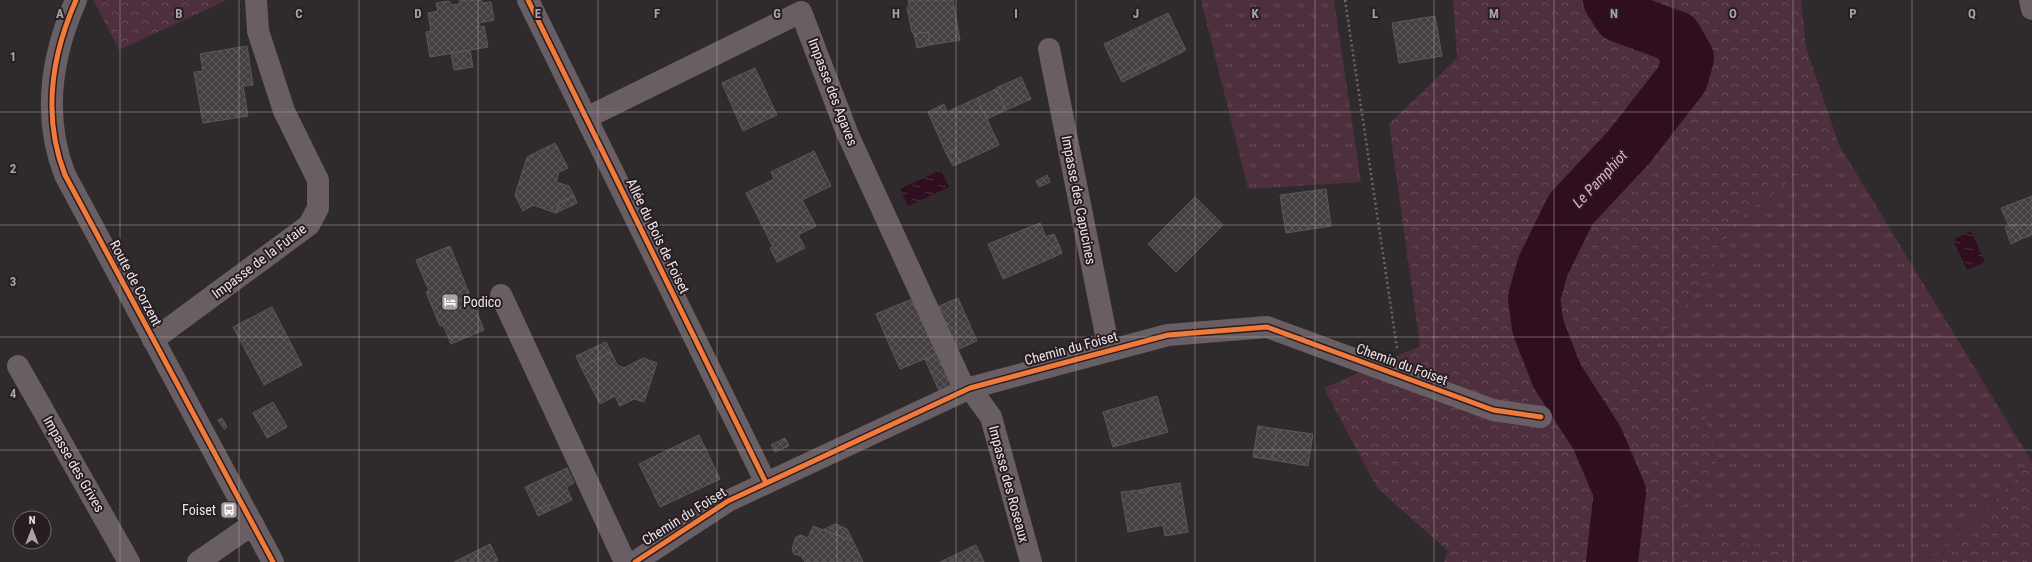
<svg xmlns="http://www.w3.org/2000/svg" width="2032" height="562" viewBox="0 0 2032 562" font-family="'Roboto Condensed',sans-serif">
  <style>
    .grass { fill: url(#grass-tufts) }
    .forest { fill: url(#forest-crowns) }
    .water { fill: url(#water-ripples) }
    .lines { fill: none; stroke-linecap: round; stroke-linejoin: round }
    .river { stroke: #2f0e1f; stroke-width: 52 }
    .building { fill: url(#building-cross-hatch); stroke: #5c5759 }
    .path { stroke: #70666a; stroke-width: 2.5; stroke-dasharray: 2 3; stroke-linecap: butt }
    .minor { stroke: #695e63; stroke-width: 22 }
    .cycleway-casing { stroke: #281d22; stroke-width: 8 }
    .cycleway { stroke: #f17a3a; stroke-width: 5 }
    .grid { fill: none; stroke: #aaa3a6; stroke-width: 1; stroke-opacity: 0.55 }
    .labels { text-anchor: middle; stroke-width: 4; stroke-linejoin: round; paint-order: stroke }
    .street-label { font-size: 14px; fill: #ece4e7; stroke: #281d22 }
    .poi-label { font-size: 14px; fill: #ece4e7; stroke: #281d22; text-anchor: start }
    .water-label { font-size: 15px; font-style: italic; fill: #f0a8c8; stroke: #281d22 }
    .grid-label { font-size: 13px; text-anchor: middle; font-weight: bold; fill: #aaa3a6; stroke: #281d22; stroke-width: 4; stroke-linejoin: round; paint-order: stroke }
  </style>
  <defs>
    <pattern id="grass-tufts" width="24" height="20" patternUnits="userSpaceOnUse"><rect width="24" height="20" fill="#4e2f3d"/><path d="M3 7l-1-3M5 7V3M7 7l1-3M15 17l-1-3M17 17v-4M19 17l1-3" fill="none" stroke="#684d59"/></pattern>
    <pattern id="forest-crowns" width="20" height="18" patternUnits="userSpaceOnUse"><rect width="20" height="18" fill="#4e2f3d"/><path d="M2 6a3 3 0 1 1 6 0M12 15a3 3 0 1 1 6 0" fill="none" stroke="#684d59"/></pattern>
    <pattern id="water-ripples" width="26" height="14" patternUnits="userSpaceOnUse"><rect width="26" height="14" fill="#2f0e1f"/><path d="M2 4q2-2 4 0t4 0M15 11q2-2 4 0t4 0" fill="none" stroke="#4d3140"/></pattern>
    <pattern id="building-cross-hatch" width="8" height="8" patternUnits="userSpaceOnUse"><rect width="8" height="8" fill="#444042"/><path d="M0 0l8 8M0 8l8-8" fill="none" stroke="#5f5b5d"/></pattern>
  </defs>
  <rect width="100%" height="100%" fill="#2f2a2c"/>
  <path class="grass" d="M1201,0H1334L1361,182L1248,189Z
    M1839,145L2032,462L1970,526L1928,562H1817L1666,523L1718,468L1653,348L1710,272L1735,221Z"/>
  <path class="forest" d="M93,0H227L119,50Z
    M1453,0H1801L1806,47L1839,145L1735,221L1710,272L1653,348L1696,377L1718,468L1666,523L1817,562H1444L1448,551L1377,488L1324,388L1420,346L1389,124L1457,58Z
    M2032,462V562H1928L1970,526Z"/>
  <path class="water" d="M941,170L949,187L908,206L900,189Z
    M1971,231L1985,262L1967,270L1953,240Z"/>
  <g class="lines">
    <path class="river" d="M1609,0L1619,16L1676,37L1688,58L1682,79L1629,147L1571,209L1543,266L1534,298L1538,327L1557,376L1597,438L1620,492L1612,562"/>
  </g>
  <path class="building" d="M459,0H481L482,3L491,2L494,20L479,23V27L484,26L488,47L430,57L426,32L431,31L428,13L438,11L436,3L449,1L452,5L460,4Z
    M908,0H953L960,40L930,45L928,32L914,34L912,32L907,8L909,5Z
    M1168,13L1186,50L1155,66L1154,61L1120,78L1104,44L1127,33L1128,37L1133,34L1131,31Z
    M1435,16L1442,56L1399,63L1392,23Z
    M1131,31L1133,34L1128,37L1127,33Z
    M928,32L930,45L917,48L914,34Z
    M247,46L253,85L243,86L248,116L203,123L194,72L203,71L200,54Z
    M470,50L473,67L454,70L451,53Z
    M1154,61L1155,66L1122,82L1120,78Z
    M755,68L777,115L743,131L722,83Z
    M1021,77L1031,99L1006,110L996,88Z
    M996,89L1006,110L987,119L977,98Z
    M977,98L999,145L960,163L954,149L946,153L928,112L944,104L947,112Z
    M555,143L568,168L559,172L556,182L569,186L574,196L559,203L556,213L533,205L523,211L515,195L527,157Z
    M954,149L960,163L953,166L946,153Z
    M814,151L831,186L802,200L816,226L798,235L805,248L777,262L770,248L773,247L746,193L774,179L771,172Z
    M1047,175L1050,182L1039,187L1036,181Z
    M1326,189L1331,226L1286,233L1280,195Z
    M574,196L577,203L556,213L559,203Z
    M2032,196V235L2021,239L2014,224L2009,226L2001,208Z
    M1195,197L1223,225L1176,272L1148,244Z
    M1040,223L1046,237L1054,234L1059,245L1051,248L1054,257L1003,279L988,244Z
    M2014,224L2021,239L2011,244L2005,227Z
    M1059,245L1062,253L1054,257L1051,248Z
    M450,246L469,293L466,294L474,311L476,310L484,330L451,344L443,325L440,326L426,292L429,291L416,260Z
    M958,298L977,341L959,349L955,340L952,342L937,307Z
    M912,299L937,354L900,369L876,314Z
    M272,307L302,365L264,385L233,327Z
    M606,342L611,352L581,367L576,356Z
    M611,352L617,365L624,368L643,358L657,363L644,402L634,399L620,406L615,396L600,404L581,367Z
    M937,354L954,385L939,391L925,359Z
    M1157,396L1168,432L1113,447L1103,412Z
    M273,402L287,427L267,438L253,413Z
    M222,418L227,427L224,429L218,420Z
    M1258,426L1277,429L1272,460L1253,457Z
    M1277,429L1313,434L1308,466L1272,460Z
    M699,435L720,479L660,507L639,464Z
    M785,438L789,446L775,452L771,445Z
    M567,468L574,483L566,487L572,500L557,507L555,502L536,511L525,487Z
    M1180,483L1188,532L1165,536L1163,525L1128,532L1121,492L1141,490L1142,493L1148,491V488Z
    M1148,488V491L1142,493L1141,490Z
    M555,502L557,507L538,516L536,511Z
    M835,524L847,529L853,541L823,530Z
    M813,526L853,541L863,562H805L801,556L794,554L792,549L796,537L801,535L808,538Z
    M490,544L498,560L494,562H454Z
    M976,545L984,562H940Z"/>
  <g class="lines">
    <path class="path" d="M1345,0L1397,348"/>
    <path class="minor" d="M76,0C51,57 42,116 65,175L273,562
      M528,0L766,483
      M2030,0L2032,9
      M1049,49L1109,350
      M586,118L801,12L848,135L965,390
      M501,295L625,562
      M153,340L309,225L318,208V180L284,111L258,31L256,0
      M18,366L129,562
      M970,388L991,417L1031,562
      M198,562L253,524
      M635,562L728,501L970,388L1168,335L1267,327L1493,410L1541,417"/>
    <defs>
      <path id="cycleway" d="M76,0C51,57 42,116 65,175L273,562
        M528,0L766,483
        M635,562L728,501L970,388L1168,335L1267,327L1493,410L1541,417"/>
    </defs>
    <use href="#cycleway" class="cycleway-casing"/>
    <use href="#cycleway" class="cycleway"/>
  </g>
  <path class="grid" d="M120,0V562M239,0V562M359,0V562M478,0V562M598,0V562M717,0V562M837,0V562M956,0V562M1076,0V562M1195,0V562M1315,0V562M1434,0V562M1554,0V562M1673,0V562M1793,0V562M1912,0V562M0,112H2032M0,225H2032M0,337H2032M0,450H2032"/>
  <defs>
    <symbol id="hotel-square" viewBox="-11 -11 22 22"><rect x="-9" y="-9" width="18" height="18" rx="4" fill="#aaa3a6" stroke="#281d22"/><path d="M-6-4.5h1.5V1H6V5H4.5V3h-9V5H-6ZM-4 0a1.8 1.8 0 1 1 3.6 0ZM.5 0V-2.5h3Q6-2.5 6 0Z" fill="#fff"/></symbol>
    <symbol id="bus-square" viewBox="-11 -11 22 22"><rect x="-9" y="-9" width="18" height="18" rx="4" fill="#aaa3a6" stroke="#281d22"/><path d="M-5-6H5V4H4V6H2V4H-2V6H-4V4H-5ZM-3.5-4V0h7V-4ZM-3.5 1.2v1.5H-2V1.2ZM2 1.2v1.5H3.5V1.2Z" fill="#fff"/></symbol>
  </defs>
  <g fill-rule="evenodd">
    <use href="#hotel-square" x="440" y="292" width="20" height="20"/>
    <use href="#bus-square" x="219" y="500" width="20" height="20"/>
  </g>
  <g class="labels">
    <g class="street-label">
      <text transform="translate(833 92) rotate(69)" y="5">Impasse des Agaves</text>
      <text transform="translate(1079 200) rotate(79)" y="5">Impasse des Capucines</text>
      <text transform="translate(658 236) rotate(64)" y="5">Allée du Bois de Foiset</text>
      <text transform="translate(259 261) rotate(-37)" y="5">Impasse de la Futaie</text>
      <text transform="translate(136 283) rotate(62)" y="5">Route de Corzent</text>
      <text transform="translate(1071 348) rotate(-15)" y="5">Chemin du Foiset</text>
      <text transform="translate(1402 364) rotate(20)" y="5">Chemin du Foiset</text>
      <text transform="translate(74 464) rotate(60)" y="5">Impasse des Grives</text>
      <text transform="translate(1009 484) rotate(75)" y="5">Impasse des Roseaux</text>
      <text transform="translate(684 516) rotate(-32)" y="5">Chemin du Foiset</text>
    </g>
    <g class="poi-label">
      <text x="463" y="307">Podico</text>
      <text x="216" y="515" text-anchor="end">Foiset</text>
    </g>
    <g class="water-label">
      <text transform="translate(1600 179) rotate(-47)" y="5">Le Pamphiot</text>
    </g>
  </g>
  <g class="grid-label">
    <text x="60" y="18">A</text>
    <text x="179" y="18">B</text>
    <text x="299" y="18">C</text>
    <text x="418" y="18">D</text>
    <text x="538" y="18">E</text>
    <text x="657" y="18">F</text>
    <text x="777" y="18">G</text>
    <text x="896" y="18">H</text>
    <text x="1016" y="18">I</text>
    <text x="1136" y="18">J</text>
    <text x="1255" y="18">K</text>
    <text x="1375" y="18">L</text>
    <text x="1494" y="18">M</text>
    <text x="1614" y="18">N</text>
    <text x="1733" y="18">O</text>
    <text x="1853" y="18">P</text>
    <text x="1972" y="18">Q</text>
    <text x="13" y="61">1</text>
    <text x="13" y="173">2</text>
    <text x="13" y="286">3</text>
    <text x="13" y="398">4</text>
  </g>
  <g transform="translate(32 530)"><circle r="19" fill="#281d22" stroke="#766d71"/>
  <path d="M0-3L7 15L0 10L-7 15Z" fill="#aaa3a6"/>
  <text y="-6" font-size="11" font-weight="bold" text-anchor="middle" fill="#ece4e7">N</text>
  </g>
</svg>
